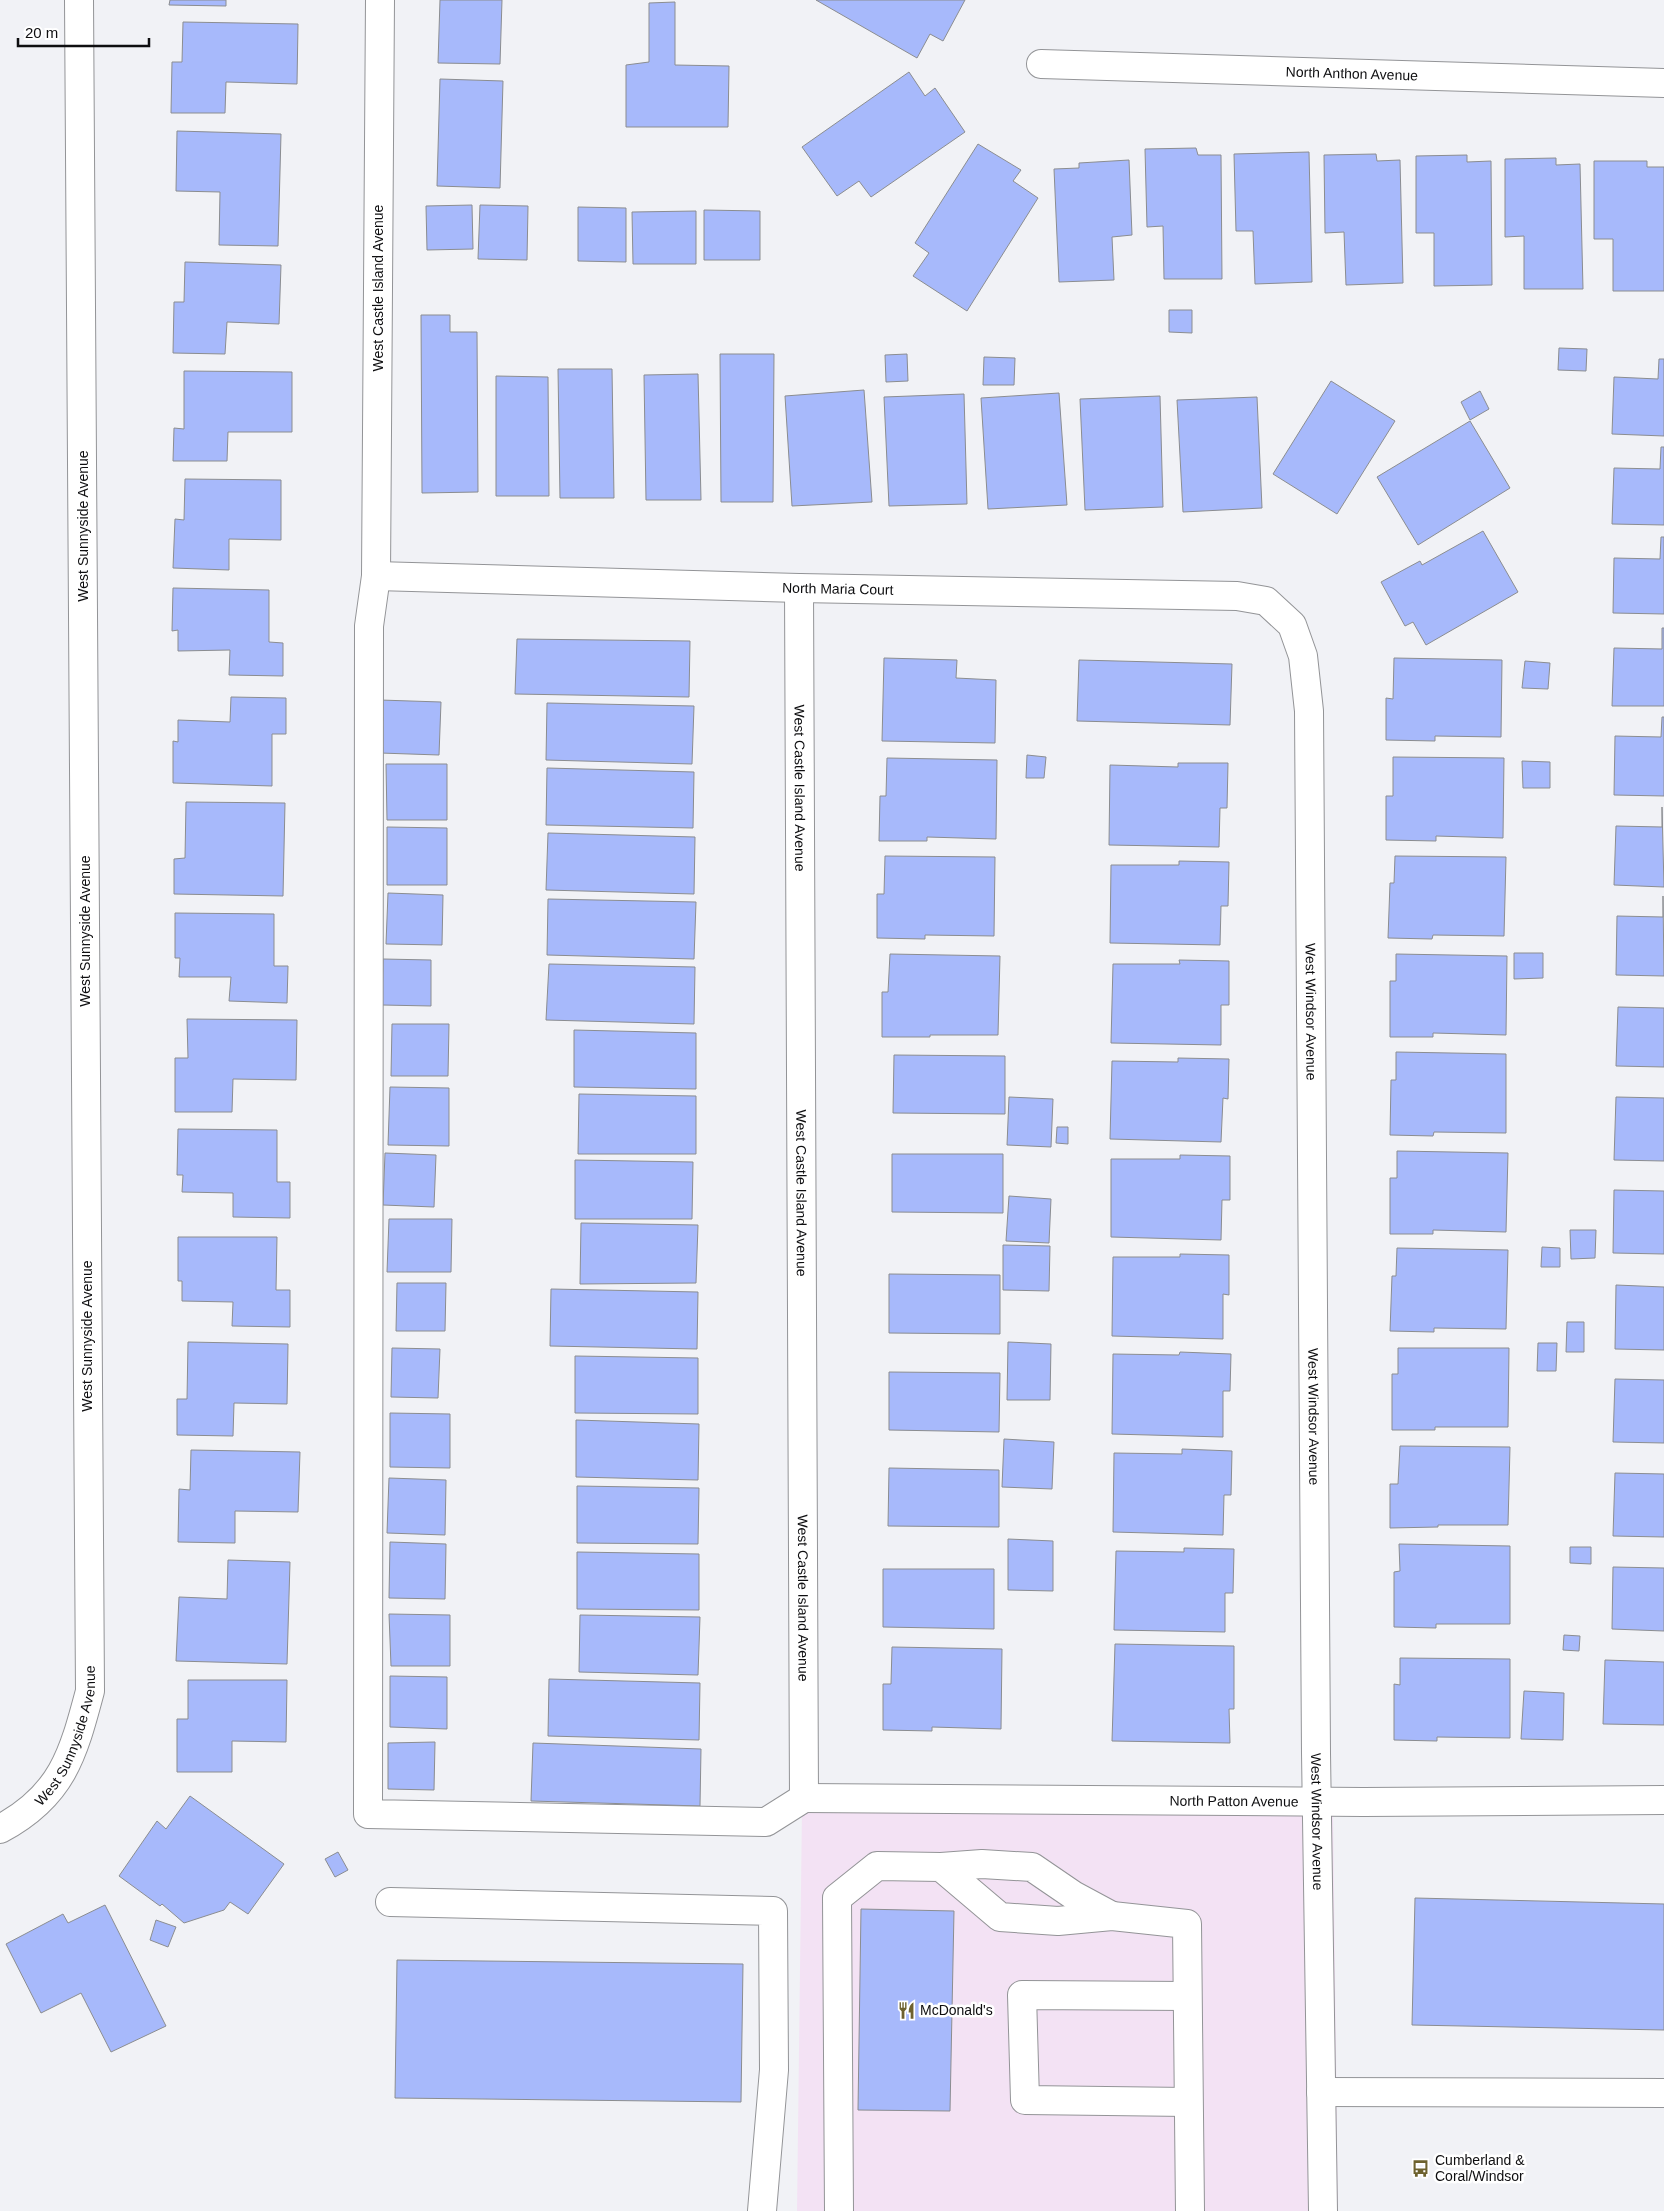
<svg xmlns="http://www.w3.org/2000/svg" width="1664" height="2211" viewBox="0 0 1664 2211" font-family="Helvetica,sans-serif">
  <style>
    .commercial { fill: #f3e2f4 }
    .building { fill: #a7b9fb; stroke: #8b8d90 }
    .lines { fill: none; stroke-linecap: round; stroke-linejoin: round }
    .minor-casing { stroke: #939497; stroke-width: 30 }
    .minor { stroke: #fff; stroke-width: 28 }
    .labels { text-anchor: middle; stroke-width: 5; stroke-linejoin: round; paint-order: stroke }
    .street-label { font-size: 14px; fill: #0e0e10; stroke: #fff }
    .poi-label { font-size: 14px; fill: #0e0e10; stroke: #fff; text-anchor: start }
  </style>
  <rect width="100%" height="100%" fill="#f1f2f6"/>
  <path class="commercial" d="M802,1808L1333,1814L1338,2211H797Z"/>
  <path class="building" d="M170,0H226V6L169,5Z
    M440,0H502L500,64L438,63Z
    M816,0H965L943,41L930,34L917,58Z
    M675,2V65L729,66L728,127H626V65L649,62V3Z
    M183,22L298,24L297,84L226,82L225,113H171L172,62H182Z
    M909,72L925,96L935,88L965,132L871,197L859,181L837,196L802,147Z
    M440,79L503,81L500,188L437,186Z
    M177,131L281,134L278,246L219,245L220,192L176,191Z
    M978,144L1021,170L1013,181L1038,198L967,311L913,276L929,253L915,243Z
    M1196,148L1198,155H1221L1222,279H1164L1163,226L1147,227L1145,149Z
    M1309,152L1312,282L1255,284L1253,231H1236L1234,154Z
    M1376,154L1377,161L1400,160L1403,283L1346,285L1344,232L1325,233L1324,155Z
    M1467,155V162L1491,161L1492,285L1434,286V233H1416V156Z
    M1556,158V165L1580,164L1583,289H1524V236L1505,237V159Z
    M1129,160L1132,235L1112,237L1114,280L1059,282L1054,169L1079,168V163Z
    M1594,161H1647V167H1664V291H1613V239H1594Z
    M472,205L473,249L427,250L426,206Z
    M480,205L528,206L527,260L478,259Z
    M578,207L626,208V262L578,261Z
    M704,210L760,211V260H704Z
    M696,211V264H633L632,212Z
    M185,262L281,265L279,324L227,322L225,354L173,353L174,302H184Z
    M1169,310H1192V333L1169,332Z
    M421,315H450V332H477L478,492L422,493Z
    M1559,348L1587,349L1586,371L1558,370Z
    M720,354H774L773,502H721Z
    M907,354L908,381L886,382L885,355Z
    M984,357L1015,358L1014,385H983Z
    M1659,359H1664V436L1612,434L1614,377L1658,379Z
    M558,369H612L614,498H560Z
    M184,371L292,372V432H228L227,461H173L174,428L184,429Z
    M698,374L701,500H646L644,375Z
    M496,376L548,377L549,496H496Z
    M1331,381L1395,421L1337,514L1273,474Z
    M864,390L872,502L792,506L785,396Z
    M1480,391L1489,409L1470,420L1461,402Z
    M1059,393L1067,505L988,509L981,398Z
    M964,394L967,504L889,506L884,397Z
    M1160,396L1163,507L1085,510L1080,399Z
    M1257,397L1262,508L1183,512L1177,400Z
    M1470,421L1510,488L1418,545L1377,477Z
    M1661,447H1664V525L1612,524L1614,468L1660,469Z
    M185,479L281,480V540L229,539V570L173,568L175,519L184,520Z
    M1483,531L1518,592L1426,645L1413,622L1405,626L1381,582L1420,561L1422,565Z
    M1661,537H1664V614L1613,613L1614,558L1660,559Z
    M173,588L269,590V642L283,643V676L229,675L230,650L178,651V630L172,631Z
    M1662,628H1664V706H1612L1614,648L1662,649Z
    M517,639L690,641L689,697L515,694Z
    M884,658L957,660L956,678L996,680L995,743L882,741Z
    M1394,658L1502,660L1501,737L1435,736V741L1386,740V698L1393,699Z
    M1079,660L1232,664L1230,725L1077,721Z
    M1525,661L1550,663L1548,689L1522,688Z
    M231,697L286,698V734H272V786L173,783V741L178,742V720L230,722Z
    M380,700L441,702L439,755L380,753Z
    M547,703L694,706L692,764L546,760Z
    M1662,717H1664V796L1614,795L1615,736L1661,737Z
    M1027,755L1046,757L1044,778H1026Z
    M1393,757L1504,758L1503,838L1436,836V841L1386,840V796H1393Z
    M887,758L997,760L996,839L927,837V841H879L880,796H886Z
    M1522,761L1550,762V788H1523Z
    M1178,763H1228L1227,808H1220L1219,847L1109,845L1110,765L1178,767Z
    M386,764H447V820H387Z
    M547,768L694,772L693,828L546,825Z
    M186,802L285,803L283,896L174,894V859L185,858Z
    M1662,807L1664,887L1614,885L1616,826L1662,827Z
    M387,827L447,828V885H387Z
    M548,833L695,837L694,894L546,890Z
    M885,856L995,857L994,936L925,935V939L877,938V894H884Z
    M1395,856L1506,857L1504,936L1433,935L1432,939L1388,938L1390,883H1394Z
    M1179,861L1229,862L1228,906H1221L1220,945L1110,943L1111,865H1179Z
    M388,893L443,895L442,945L386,944Z
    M1663,896L1664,976L1616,975L1617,916L1663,917Z
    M548,899L696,902L694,959L547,955Z
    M175,913L274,914V966H288L287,1003L229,1001L231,977H179L180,958H175Z
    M1514,953H1543V978L1514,979Z
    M890,954L1000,956L998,1035H930V1037H882V992H888Z
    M1396,954L1507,956L1506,1035L1433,1033V1037H1390V981H1396Z
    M383,959L431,960V1006L382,1005Z
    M1179,960L1229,961V1005H1221V1045L1111,1043L1113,964H1180Z
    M549,964L695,967L694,1024L546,1020Z
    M1618,1007L1664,1008V1067L1616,1066Z
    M187,1019L297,1020L296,1080L233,1079L232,1112H175V1058H188Z
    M392,1024H449L448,1076H391Z
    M574,1030L696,1033V1089L574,1087Z
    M1396,1052L1506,1054V1133L1434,1132L1433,1136L1390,1135L1391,1080H1396Z
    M894,1055L1005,1056V1114L893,1113Z
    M1178,1058L1229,1059L1228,1099L1223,1098L1221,1142L1110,1139L1112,1061L1178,1062Z
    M390,1087L449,1088V1146L388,1145Z
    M579,1094L696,1096V1154H578Z
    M1009,1097L1053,1099L1051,1147L1007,1145Z
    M1616,1097L1664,1098V1161L1614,1160Z
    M1057,1127H1068V1144L1056,1143Z
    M178,1129L277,1130V1182H290V1218L233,1217V1193L182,1192L183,1175H177Z
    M1397,1151L1508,1153L1506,1232L1433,1230V1234H1390V1178H1397Z
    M385,1153L436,1155L434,1207L383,1205Z
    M892,1154H1003V1213L892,1212Z
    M1180,1155L1230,1156V1200H1222L1221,1240L1111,1237V1159H1180Z
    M575,1160L693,1162L692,1219H575Z
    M1614,1190L1664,1191V1254L1613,1253Z
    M1009,1196L1051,1199L1049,1243L1006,1241Z
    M389,1219H452L451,1272H387Z
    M581,1223L698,1225L696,1283L580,1284Z
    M1570,1230H1596L1595,1258L1571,1259Z
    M178,1237H277L276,1290H290V1327L232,1326L233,1302L182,1301V1281H178Z
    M1003,1245L1050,1246L1049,1291L1003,1290Z
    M1542,1247L1560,1248V1267H1541Z
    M1397,1248L1508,1250L1506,1329L1434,1328V1332L1390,1331L1392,1276H1396Z
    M1180,1254L1229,1255V1295L1223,1294V1339L1112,1336L1113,1257H1180Z
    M889,1274L1000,1275V1334L889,1333Z
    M397,1283H446L445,1331H396Z
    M1616,1285L1664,1287V1350L1615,1349Z
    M551,1289L698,1292L697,1349L550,1346Z
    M1567,1322H1584V1352H1566Z
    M188,1342L288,1344L287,1404L234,1403L233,1436L177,1435V1399H187Z
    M1008,1342L1051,1344L1050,1400H1007Z
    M1538,1343H1557L1556,1371H1537Z
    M392,1348L440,1349L438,1398L391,1397Z
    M1398,1348H1509L1508,1427H1435V1430H1392V1374H1398Z
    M1180,1352L1231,1354L1230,1391H1223V1437L1112,1434L1113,1354L1179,1355Z
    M575,1356L698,1358V1414L575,1413Z
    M889,1372L1000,1373L999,1432L889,1430Z
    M1615,1379L1664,1380V1443L1613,1442Z
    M390,1413L450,1414V1468L390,1467Z
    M576,1420L699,1424L698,1480L576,1477Z
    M1004,1439L1054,1442L1052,1489L1002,1487Z
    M1400,1446L1510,1447L1508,1525H1438V1527L1390,1528V1484H1398Z
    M1182,1449L1232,1451L1231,1495H1224L1223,1535L1113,1532L1114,1453L1182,1454Z
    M191,1450L300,1452L298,1512L235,1511V1543L178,1542L179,1489L190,1490Z
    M889,1468L999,1470V1527L888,1526Z
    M1615,1473L1664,1474V1537L1613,1536Z
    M389,1478L446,1480L445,1535L387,1533Z
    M577,1486L699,1488L698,1544L577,1543Z
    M1008,1539L1053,1541V1591L1008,1590Z
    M390,1542L446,1544L445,1599L389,1598Z
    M1399,1544L1510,1546V1624H1436V1628L1394,1627V1572L1400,1571Z
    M1570,1547H1591V1564L1570,1563Z
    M1184,1548L1234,1549L1233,1593H1225V1632L1114,1630L1116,1551L1184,1552Z
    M577,1552L699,1554V1610L577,1609Z
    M228,1560L290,1562L287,1664L176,1661L179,1597L227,1599Z
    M1613,1567L1664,1568V1631L1612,1629Z
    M883,1569H994V1629L883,1627Z
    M389,1614L450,1615V1666H391Z
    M580,1615L700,1617L698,1675L579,1672Z
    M1564,1635L1580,1636L1579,1651L1563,1650Z
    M1115,1644L1234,1646V1709H1229L1230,1743L1112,1741Z
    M892,1647L1002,1649L1001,1729L932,1727V1731L883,1730V1684H891Z
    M1400,1658L1510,1659V1738L1437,1737V1741L1394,1740V1684L1400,1685Z
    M1605,1660L1664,1662V1725L1603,1724Z
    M390,1676L447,1677V1729L390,1727Z
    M549,1679L700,1683L699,1740L548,1736Z
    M188,1680H287L286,1742L232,1741V1772H177V1719H188Z
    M1524,1691L1564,1693L1563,1740L1521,1739Z
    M435,1742L434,1790L388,1789V1743Z
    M533,1743L701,1749L700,1806L531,1801Z
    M190,1796L284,1864L248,1914L230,1902L224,1910L184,1923L162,1904L160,1906L119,1876L157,1821L166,1829Z
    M338,1852L348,1870L335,1877L325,1859Z
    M1415,1898L1664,1904V2030L1412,2025Z
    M105,1905L166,2026L111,2052L81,1993L41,2013L6,1944L63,1914L68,1923Z
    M861,1909L954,1911L950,2111L858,2110Z
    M156,1920L176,1927L168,1947L150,1940Z
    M397,1960L743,1964L741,2102L395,2098Z"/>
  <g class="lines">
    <defs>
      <g id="minor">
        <path d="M380,0L376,576L369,626L368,1814L766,1822L804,1798"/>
        <path id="s1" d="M1041,64L1664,83"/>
        <path id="s2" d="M376,576L799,588L1237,596L1266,601L1292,625L1303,656L1309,711L1316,1753L1323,2211"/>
        <path id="s3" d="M799,588L804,1798"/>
        <path id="s4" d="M804,1798L1363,1802L1664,1800"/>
        <path id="s5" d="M0,1829C62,1796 73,1755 90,1691L79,0"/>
        <path d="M941,1867L982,1864L1032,1867L1073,1895L1112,1916"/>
        <path d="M390,1902L773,1911L774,2070L762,2211"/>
        <path d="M1187,1996L1022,1995L1025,2100L1188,2102"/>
        <path d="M1321,2092L1664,2093"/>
        <path d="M839,2211L837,1898L877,1866L941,1867L1000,1917L1058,1921L1112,1916L1187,1924L1190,2211"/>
      </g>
    </defs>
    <use href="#minor" class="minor-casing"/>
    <use href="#minor" class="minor"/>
  </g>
  <defs>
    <symbol id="restaurant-bare" viewBox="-9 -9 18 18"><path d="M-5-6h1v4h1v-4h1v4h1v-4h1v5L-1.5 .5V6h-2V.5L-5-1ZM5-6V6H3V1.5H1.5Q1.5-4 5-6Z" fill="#6d612e" stroke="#fff" stroke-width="2.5" paint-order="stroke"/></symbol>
    <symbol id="bus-bare" viewBox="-9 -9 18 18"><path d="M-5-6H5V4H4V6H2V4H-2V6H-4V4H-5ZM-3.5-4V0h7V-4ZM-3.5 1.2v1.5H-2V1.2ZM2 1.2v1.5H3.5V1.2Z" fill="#6d612e" stroke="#fff" stroke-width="2.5" paint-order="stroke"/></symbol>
  </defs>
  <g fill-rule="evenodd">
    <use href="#restaurant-bare" x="894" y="1998" width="25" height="25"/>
    <use href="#bus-bare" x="1408" y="2156" width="25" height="25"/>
  </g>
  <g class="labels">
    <g class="street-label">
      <text dy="5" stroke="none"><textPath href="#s1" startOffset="311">North Anthon Avenue</textPath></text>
      <text transform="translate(378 288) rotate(-90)" y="5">West Castle Island Avenue</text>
      <text transform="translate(83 526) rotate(-90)" y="5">West Sunnyside Avenue</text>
      <text dy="5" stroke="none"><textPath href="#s2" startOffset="462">North Maria Court</textPath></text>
      <text dy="5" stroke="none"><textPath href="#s3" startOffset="200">West Castle Island Avenue</textPath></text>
      <text transform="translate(85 931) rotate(-90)" y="5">West Sunnyside Avenue</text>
      <text dy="5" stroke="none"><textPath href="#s2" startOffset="1315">West Windsor Avenue</textPath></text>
      <text dy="5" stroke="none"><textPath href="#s3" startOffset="605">West Castle Island Avenue</textPath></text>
      <text transform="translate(87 1336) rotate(-90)" y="5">West Sunnyside Avenue</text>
      <text dy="5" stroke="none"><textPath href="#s2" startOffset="1720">West Windsor Avenue</textPath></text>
      <text dy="5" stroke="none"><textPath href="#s3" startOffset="1010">West Castle Island Avenue</textPath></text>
      <text dy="5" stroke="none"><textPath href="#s5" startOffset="121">West Sunnyside Avenue</textPath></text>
      <text dy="5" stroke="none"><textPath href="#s4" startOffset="430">North Patton Avenue</textPath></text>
      <text dy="5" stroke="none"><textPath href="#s2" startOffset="2125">West Windsor Avenue</textPath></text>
    </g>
    <g class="poi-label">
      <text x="920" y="2015">McDonald's</text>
      <text x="1435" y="2165">Cumberland &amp;<tspan x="1435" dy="16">Coral/Windsor</tspan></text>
    </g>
  </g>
  <path d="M18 38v8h131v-8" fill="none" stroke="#0e0e10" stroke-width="2.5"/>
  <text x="25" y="38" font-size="15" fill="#0e0e10" stroke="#ffffff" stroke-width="4" paint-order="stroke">20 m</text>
</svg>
